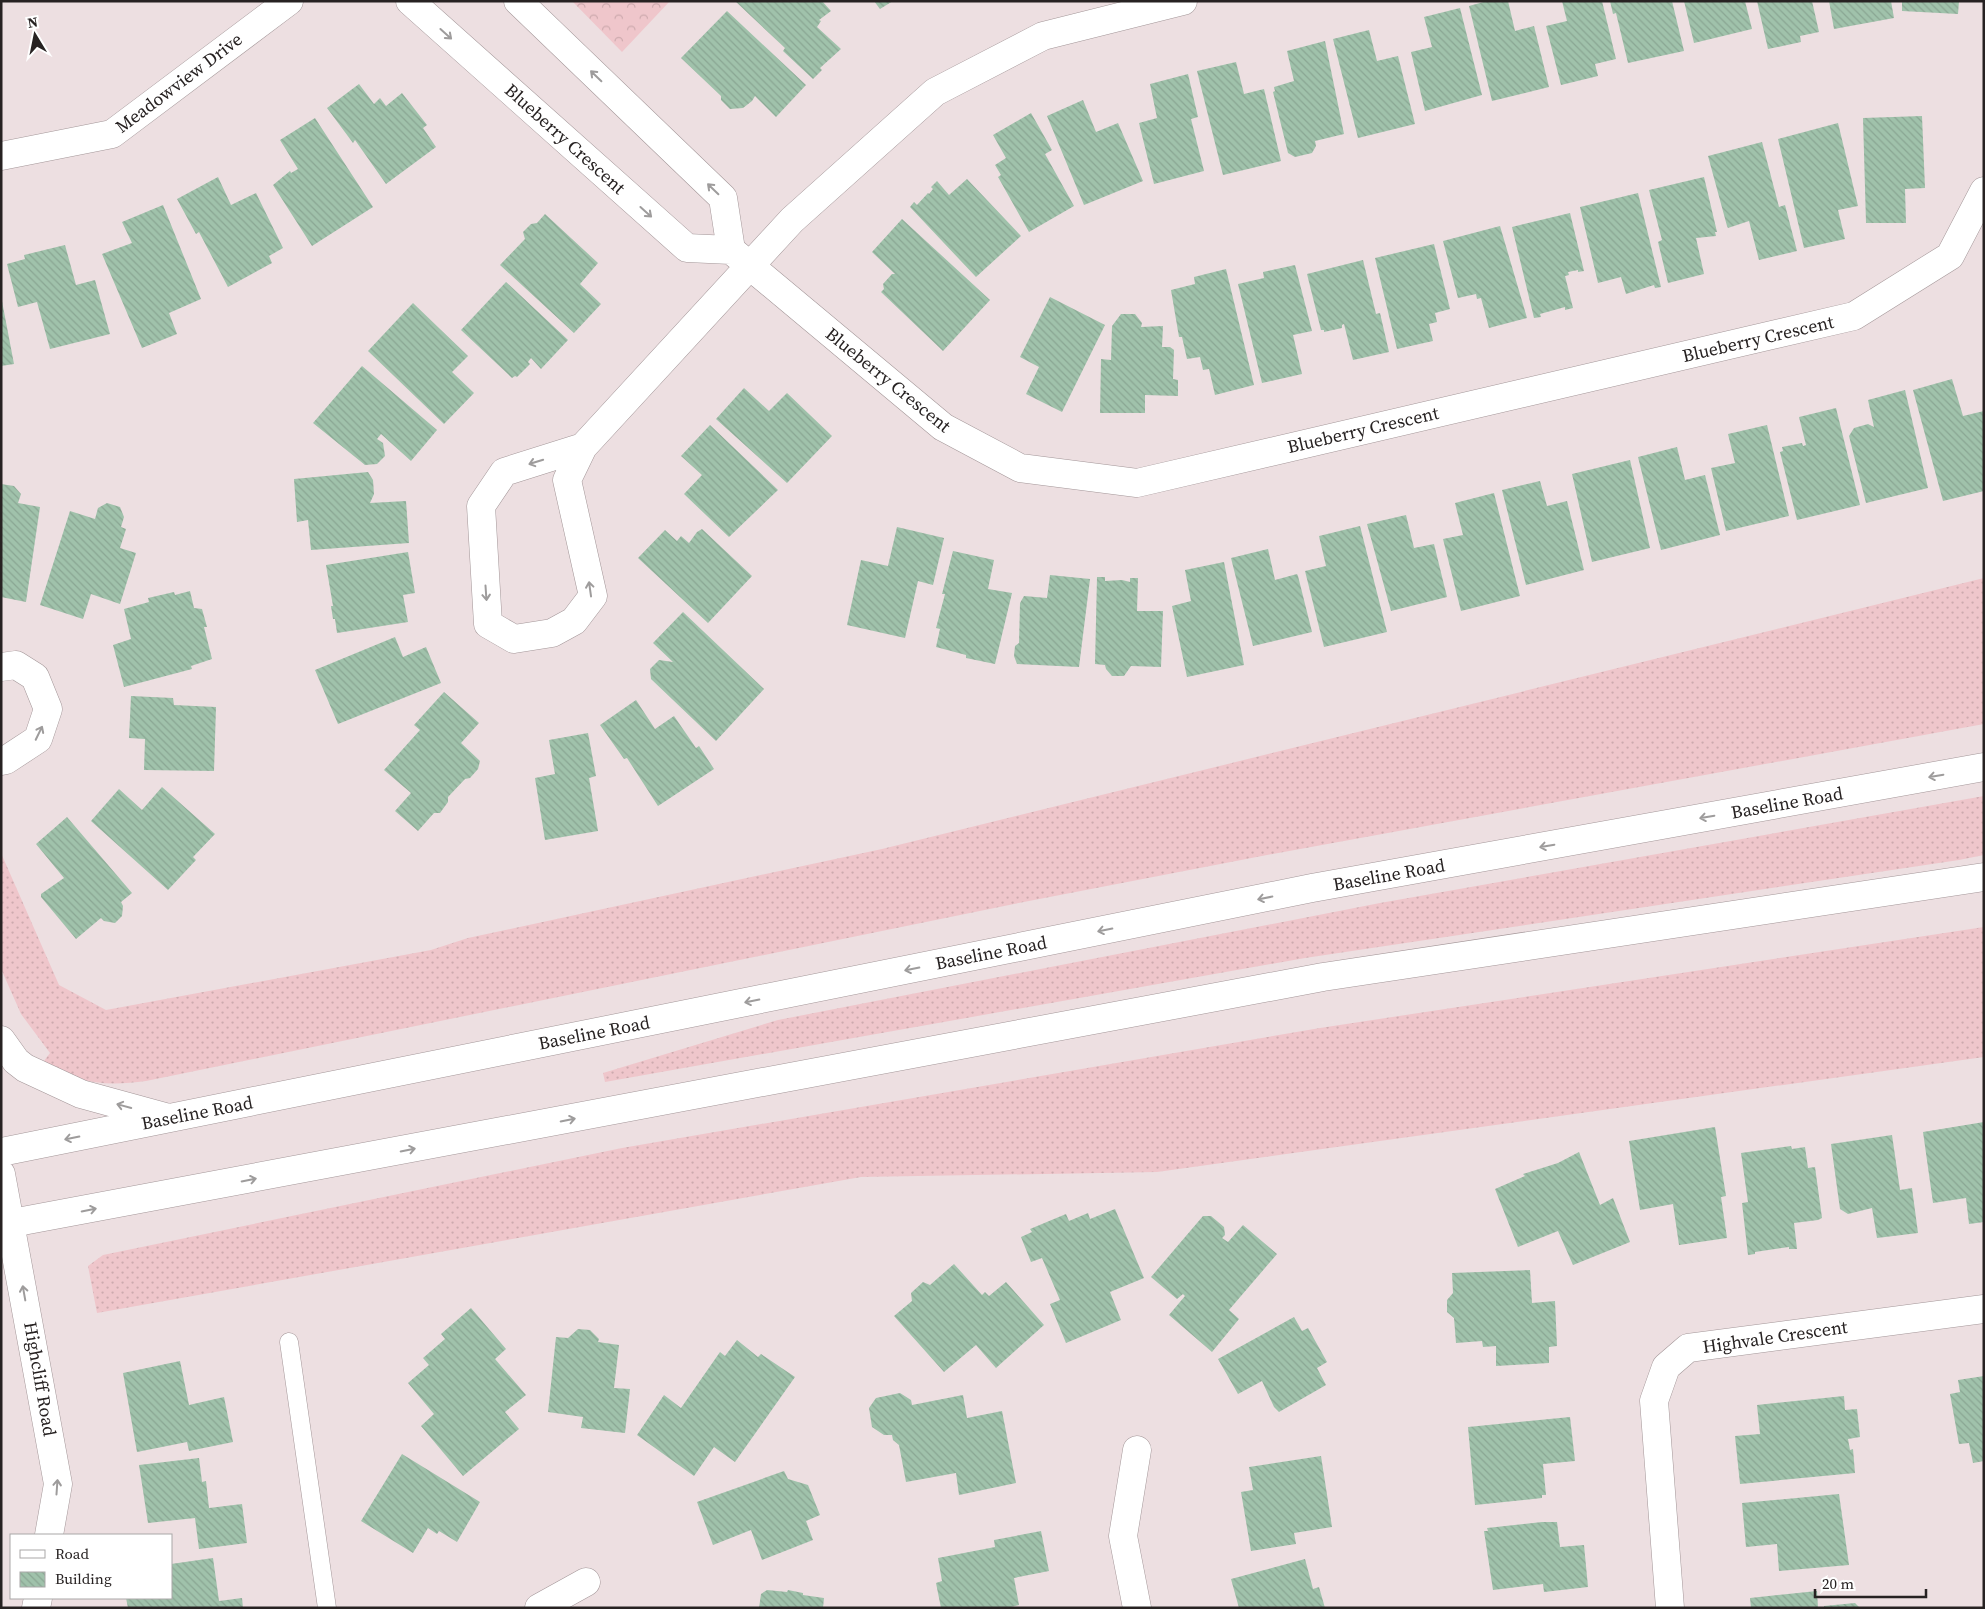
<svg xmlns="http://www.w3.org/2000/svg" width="1985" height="1609" viewBox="0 0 1985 1609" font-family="'Source Serif 4',serif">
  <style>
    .grass { fill: url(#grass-dots) }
    .park { fill: url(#park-crowns) }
    .building { fill: url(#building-back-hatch) }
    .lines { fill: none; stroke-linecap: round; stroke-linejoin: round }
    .lane-casing { stroke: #a39698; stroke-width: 19 }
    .street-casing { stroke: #a39698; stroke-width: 29 }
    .secondary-casing { stroke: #a39698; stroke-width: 29 }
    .lane { stroke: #fff; stroke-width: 18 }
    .street { stroke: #fff; stroke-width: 28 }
    .secondary { stroke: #fff; stroke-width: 28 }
    .oneway { stroke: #9e9c9c }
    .labels { text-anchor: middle; stroke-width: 4; stroke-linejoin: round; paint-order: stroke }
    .street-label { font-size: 18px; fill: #272222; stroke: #fff }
  </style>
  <defs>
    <pattern id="grass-dots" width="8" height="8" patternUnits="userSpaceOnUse" patternTransform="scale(1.25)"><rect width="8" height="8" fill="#efc6cb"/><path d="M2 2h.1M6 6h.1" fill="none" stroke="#cdaaae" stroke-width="1.8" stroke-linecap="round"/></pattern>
    <pattern id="park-crowns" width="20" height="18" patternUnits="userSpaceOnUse" patternTransform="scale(1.25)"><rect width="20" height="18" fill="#efc6cb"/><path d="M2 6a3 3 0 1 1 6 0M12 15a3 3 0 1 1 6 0" fill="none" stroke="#cdaaae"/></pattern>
    <pattern id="building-back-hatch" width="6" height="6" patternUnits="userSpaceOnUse" patternTransform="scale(1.25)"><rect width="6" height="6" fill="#a0c2ab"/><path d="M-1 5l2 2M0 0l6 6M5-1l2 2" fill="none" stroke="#8aa693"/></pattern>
  </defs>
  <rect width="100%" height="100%" fill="#eddfe1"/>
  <path class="grass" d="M1984,578V724L1267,855L1014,904L146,1081C109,1086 76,1085 44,1061L50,1053L21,1014L2,971L1,853L59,985L106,1010L431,950L468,938L882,849Z
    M1984,796V855L1959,860L1305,958L605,1082L603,1073L778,1020L1380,903Z
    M1984,927V1057L1157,1172L861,1177L97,1313L88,1266L103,1255L622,1148L1320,1028Z"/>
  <path class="park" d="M572,1H670L622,52Z"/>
  <path class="building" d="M735,1H822L831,11L819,20L821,21L817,27L841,49L820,68L822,70L813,79L783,51L785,48Z
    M874,1H893L880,9Z
    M1487,1H1508L1515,31L1534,26L1549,87L1492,101L1469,6Z
    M1562,1H1602L1616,59L1595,64L1598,76L1561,85L1546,26L1567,21Z
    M1610,1H1672L1684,51L1628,63L1616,13L1613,14Z
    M1684,1H1745L1752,29L1694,43Z
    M1757,1H1812L1819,32L1800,36L1801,42L1768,49Z
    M1829,1H1891L1894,18L1834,29Z
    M1902,1H1959L1958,14L1902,11Z
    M1460,8L1482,95L1425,111L1411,52L1432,47L1424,17Z
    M727,11L806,85L776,117L755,96L752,101L743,108L730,109L721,100V96L681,58Z
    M1369,30L1377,61L1398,56L1415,124L1358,138L1333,39Z
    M1325,41L1344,134L1315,141L1316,146L1312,153L1295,157L1288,153L1273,92L1275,91L1274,87L1294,81L1287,51Z
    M1236,62L1244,94L1264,89L1281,161L1223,175L1197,71Z
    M1188,74L1198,117L1191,119L1204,171L1154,184L1139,123L1157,118L1150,84Z
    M359,84L374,104L380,98L386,106L402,93L427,125L423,128L436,147L386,184L355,140L353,143L327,108Z
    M1083,100L1096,132L1118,123L1143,181L1084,205L1047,116Z
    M1031,113L1052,150L1045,154L1074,206L1029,232L998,177L1001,175L995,165L1006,158L993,135Z
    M1922,116L1925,188L1905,189L1906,223H1866L1863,118Z
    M315,118L373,207L312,246L273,185L290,171L291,173L298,169L280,140Z
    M1838,123L1858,206L1838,210L1845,239L1804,248L1778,139Z
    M1762,142L1779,207L1785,205L1797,251L1759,260L1749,221L1728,228L1727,226L1708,156Z
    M218,177L231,205L256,193L283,248L269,256L272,263L228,287L199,232L196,234L177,199Z
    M1704,177L1717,232H1715L1716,236L1696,238L1704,274L1668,283L1658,242L1662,240L1649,190Z
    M967,179L1021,236L976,277L910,207L914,202L917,205L928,193L929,194L933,189L931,187L937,181L949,195Z
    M1638,193L1661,287L1655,288L1654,285L1626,294L1621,277L1598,283L1580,207Z
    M163,205L201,299L169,313L177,334L142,348L102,254L132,243L122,222Z
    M1570,213L1584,271L1578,272V270L1568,272L1569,275L1565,276L1573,308L1565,310V307L1540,314L1541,317L1534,318L1512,227Z
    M545,214L598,263L580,284L601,304L574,333L500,265L525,239L523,232L531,224L537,223Z
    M902,219L990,300L943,351L881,292L884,289L883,284L892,274H895L872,252Z
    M1500,226L1527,318L1489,328L1481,298L1477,299L1476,294L1458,298L1443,241Z
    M1434,244L1450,309L1435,313L1437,322L1429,324L1433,341L1397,349L1375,258Z
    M65,245L76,285L95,280L110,334L50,349L37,302L18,307L7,264L25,259L24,255Z
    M1363,260L1376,314L1380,313L1389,352L1353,360L1344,324L1342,325V328L1324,332V330H1321L1307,274Z
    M1295,265L1312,331L1293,335L1302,374L1262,383L1238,284L1264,278L1263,272Z
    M1226,269L1254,385L1215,395L1209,369L1203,370L1200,357L1187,359L1182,337H1179L1171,290L1195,284L1194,277Z
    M506,282L568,340L541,369L531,358L528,362L530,364L517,377L515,376L512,378L461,330Z
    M1,296L14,364L1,366Z
    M1050,297L1105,325L1062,412L1026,394L1039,367L1020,357Z
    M413,303L468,356L452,372L474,393L444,424L368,351Z
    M1121,314H1135L1142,323L1141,327L1163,326L1162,347H1170L1174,350L1173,379L1178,380V396L1145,395V413H1100L1101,359L1111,360L1112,326Z
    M362,366L437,430L411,461L381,434L377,439L383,443L385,456L377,464L365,465L313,423Z
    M1952,379L1963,416L1984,411V491L1943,501L1913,390Z
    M744,388L769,411L787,393L832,436L787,483L716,419Z
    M1905,390L1928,488L1866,503L1849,436L1854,428L1868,424L1874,427L1868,400Z
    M1836,408L1860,505L1797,520L1780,452L1783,451L1782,447L1802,443L1803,446L1806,445L1799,417Z
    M710,425L778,490L729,537L684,494L702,475L681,456Z
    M1767,425L1789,516L1726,531L1711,468L1735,463L1728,434Z
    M1677,447L1685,480L1705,475L1720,535L1661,550L1638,457Z
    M1630,460L1650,548L1592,562L1572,474Z
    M368,472L373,480L374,494L370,503L406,501L409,543L311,550L308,520L297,522L294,479Z
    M1540,481L1547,506L1567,501L1584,570L1526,585L1502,490Z
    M1,484L14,486L21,494L18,503L40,507L26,602L1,597Z
    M1494,493L1520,596L1461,611L1443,539L1463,535L1455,503Z
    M107,503L120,507L124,517L121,527L126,529L120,548L136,553L120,604L91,594L83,619L40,605L70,511L95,519L98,508Z
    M1406,515L1414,548L1434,544L1447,597L1391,611L1367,524Z
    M1360,526L1387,632L1324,647L1305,571L1326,566L1319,536Z
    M897,527L944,538L933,585L918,581L905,638L847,625L861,560L888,566Z
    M702,529L752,576L708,623L638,558L665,530L677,541L681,536L689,543L697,532Z
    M1268,549L1275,580L1297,574L1298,576L1312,632L1253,646L1231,558Z
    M953,551L994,560L988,589L1012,593L995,664L966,658V655L936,647L940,629L936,628L945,594H942Z
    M408,552L415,593L403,595L408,622L337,633L335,619H333L331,606H333L326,565Z
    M1224,562L1244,665L1187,677L1172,606L1191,601L1185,570Z
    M1050,575L1090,579L1079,667L1017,664L1014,656L1015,646L1019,643L1020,603L1024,596L1047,598Z
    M1097,577H1105V581L1122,580L1130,582V578H1138L1137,611H1163L1161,667L1131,666L1124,676H1112L1106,669L1105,665L1095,664Z
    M190,591L194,608L202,609L207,627H204L212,659L191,666L192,669L124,687L113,645L131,639L124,609L149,602L148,598L174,592L175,595Z
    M683,612L764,689L716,741L651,679L650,669L659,660L673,662L653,643Z
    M395,637L403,657L426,647L441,683L338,724L315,670Z
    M444,692L479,723L461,743L480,761L478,769L470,778L465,779L448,797V802L440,813H434L418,831L395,811L411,793L384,770L420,730L414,725Z
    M131,696L173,698L174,705L216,707L214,771L144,770L145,739L129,738Z
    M636,700L655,729L674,716L696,748L699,746L714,769L658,806L627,758L624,759L600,725Z
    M588,733L596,776L589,778L598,831L545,840L535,778L555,774L549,740Z
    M162,787L215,834L193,857L196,860L168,890L91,821L119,789L142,810Z
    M67,817L132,893L121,902L123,906L122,916L115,923L104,921L101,918L76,939L41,897V894L64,878L36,844Z
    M1984,1122V1222L1969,1224L1966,1198L1933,1203L1923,1132Z
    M1715,1127L1726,1196L1721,1197L1727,1238L1679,1245L1673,1204L1640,1210L1629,1141Z
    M1892,1135L1900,1190L1912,1188L1918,1233L1877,1238L1872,1208L1848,1214L1840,1209L1831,1144Z
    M1791,1146L1792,1149L1805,1147L1808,1168L1815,1167L1822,1218L1818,1220L1794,1223L1797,1249H1789V1247L1755,1252V1254L1748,1255L1742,1203L1748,1202L1741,1153Z
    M1579,1152L1600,1205L1613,1198L1630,1242L1573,1265L1558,1231L1518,1247L1495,1189L1525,1176L1523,1174L1558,1163Z
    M1115,1209L1144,1278L1110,1292L1121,1320L1066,1343L1050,1304L1060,1300L1042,1258L1031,1262L1021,1237L1032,1232L1030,1229L1066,1214L1069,1221L1088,1213L1090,1219Z
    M1203,1216H1211L1224,1227L1225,1235L1222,1238L1228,1242L1243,1225L1277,1254L1229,1310L1239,1319L1212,1352L1169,1315L1185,1296L1183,1294L1177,1299L1151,1277Z
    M954,1264L982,1295L985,1292L989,1296L1006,1282L1044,1325L996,1368L976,1345L944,1372L894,1316L912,1301L911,1293L923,1282L930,1285Z
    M1530,1270L1532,1303L1555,1301L1557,1346L1549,1347V1363L1496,1366V1346L1483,1347L1482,1341L1456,1343L1454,1318L1447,1312V1300L1453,1293L1452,1273Z
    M471,1308L506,1349L495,1359L526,1395L505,1412L519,1429L463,1476L421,1426L434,1414L408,1383L429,1365L423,1358L445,1339L441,1334Z
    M1294,1317L1302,1331L1308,1328L1327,1362L1317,1368L1326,1385L1279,1412L1274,1407L1262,1381L1238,1394L1218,1359Z
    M578,1329L590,1330L599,1339L598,1342L619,1345L614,1388L630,1389L625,1433L581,1428L583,1417L548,1412L556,1337L568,1338Z
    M737,1340L758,1357L761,1354L795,1377L735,1462L714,1447L694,1476L637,1435L664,1395L681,1408L720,1352L725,1356Z
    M180,1361L189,1405L224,1397L233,1442L189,1451L187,1442L137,1452L123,1373Z
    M1984,1376V1461L1973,1463L1969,1443L1959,1444L1950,1394L1960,1392L1958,1380Z
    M900,1393L911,1400L912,1405L963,1395L967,1418L1002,1411L1016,1483L959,1495L956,1473L906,1482L899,1445L893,1440L892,1435H884L872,1427L869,1408L876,1398Z
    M1844,1396L1845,1410L1857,1409L1860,1437L1848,1439L1850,1450L1853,1449L1855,1473L1740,1484L1735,1436L1760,1434L1757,1405Z
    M1570,1417L1575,1461L1543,1464L1546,1495H1542V1498L1475,1505L1468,1427Z
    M402,1454L480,1502L457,1542L439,1531L437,1534L428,1528L413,1553L361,1521Z
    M1321,1456L1332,1527L1294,1533L1296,1544L1251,1551L1241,1492L1253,1490L1249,1467Z
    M199,1458L202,1482L206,1481L209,1508L242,1504L247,1543L199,1549L195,1518L148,1523L139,1465Z
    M784,1471L788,1479L808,1485L820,1515L806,1521L813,1540L762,1560L751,1530L713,1545L697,1502Z
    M1839,1494L1849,1565L1779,1571L1777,1544L1746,1547L1742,1503Z
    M1542,1522H1557L1560,1547L1584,1545L1588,1587L1544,1592L1543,1584L1493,1590L1484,1531H1488L1487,1528Z
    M1041,1531L1049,1571L1014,1578L1019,1605L1007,1608H941L936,1583L942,1581L938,1558L995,1547L994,1540Z
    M213,1558L219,1601L242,1598L243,1608H128L126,1598H171V1564Z
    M1305,1559L1313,1589L1319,1587L1325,1608H1239L1231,1579Z
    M767,1590L787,1592L788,1590L803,1593V1595L824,1598L823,1608H759L761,1594Z
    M1817,1591L1818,1608H1751L1750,1598Z
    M1855,1603L1860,1608H1824V1606Z"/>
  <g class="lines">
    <defs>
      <path id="lane" d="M289,1342L327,1608"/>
      <path id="street" d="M410,1L687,248L731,250
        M518,1L723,198L731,250L943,427L1020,468L1137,483L1854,316L1950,256L1984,191
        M583,447L504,472L481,506L488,624L514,639L552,633L574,621L593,596L567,480L583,447L792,220L935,92L1043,36L1183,1
        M1,667L16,665L35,677L48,709L38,739L6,760L1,761
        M539,1608L586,1582
        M1137,1608L1123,1536L1137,1450
        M1670,1608L1654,1401L1666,1367L1688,1348L1984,1309"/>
      <path id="secondary" d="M1,156L112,134L289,1
        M1,1040L16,1061L25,1068L81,1094L165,1117
        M1,1152L1312,888L1984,767
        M1,1174L58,1484L49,1535
        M1,1225L1323,977L1984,877
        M36,1608L38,1598"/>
    </defs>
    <use href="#lane" class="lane-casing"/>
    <use href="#street" class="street-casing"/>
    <use href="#secondary" class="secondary-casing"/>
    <use href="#lane" class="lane"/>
    <use href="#street" class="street"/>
    <use href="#secondary" class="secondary"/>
  </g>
  <defs><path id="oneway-shaft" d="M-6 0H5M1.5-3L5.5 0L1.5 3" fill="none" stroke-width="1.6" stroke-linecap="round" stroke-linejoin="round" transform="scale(1.25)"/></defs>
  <g class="oneway">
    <use href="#oneway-shaft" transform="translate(446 34) rotate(42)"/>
    <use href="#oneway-shaft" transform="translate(596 76) rotate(-136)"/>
    <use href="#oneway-shaft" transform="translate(713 189) rotate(-136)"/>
    <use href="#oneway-shaft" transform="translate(646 212) rotate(42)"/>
    <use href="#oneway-shaft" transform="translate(536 462) rotate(163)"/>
    <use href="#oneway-shaft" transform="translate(590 589) rotate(-98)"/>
    <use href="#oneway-shaft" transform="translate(486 593) rotate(86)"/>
    <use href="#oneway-shaft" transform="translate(39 733) rotate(-64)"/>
    <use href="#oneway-shaft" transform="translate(1936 776) rotate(170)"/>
    <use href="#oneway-shaft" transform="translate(1707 817) rotate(170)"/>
    <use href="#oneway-shaft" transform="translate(1547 846) rotate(170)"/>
    <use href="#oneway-shaft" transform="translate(1265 898) rotate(169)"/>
    <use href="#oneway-shaft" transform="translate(1105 930) rotate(169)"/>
    <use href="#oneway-shaft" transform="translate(912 969) rotate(169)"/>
    <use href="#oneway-shaft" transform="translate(752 1001) rotate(169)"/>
    <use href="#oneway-shaft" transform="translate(124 1106) rotate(-165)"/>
    <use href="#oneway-shaft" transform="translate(568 1120) rotate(-11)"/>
    <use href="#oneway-shaft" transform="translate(72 1138) rotate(169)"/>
    <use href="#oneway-shaft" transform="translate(408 1150) rotate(-11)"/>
    <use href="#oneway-shaft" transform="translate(249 1180) rotate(-11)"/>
    <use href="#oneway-shaft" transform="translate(89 1210) rotate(-11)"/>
    <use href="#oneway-shaft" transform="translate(24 1293) rotate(-100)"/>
    <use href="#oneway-shaft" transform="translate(57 1487) rotate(-86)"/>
  </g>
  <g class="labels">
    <g class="street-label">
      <text transform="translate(179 83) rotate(-37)" y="6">Meadowview Drive</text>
      <text transform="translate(565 139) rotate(42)" y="6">Blueberry Crescent</text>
      <text transform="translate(1758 339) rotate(-13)" y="6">Blueberry Crescent</text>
      <text transform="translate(888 380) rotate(39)" y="6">Blueberry Crescent</text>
      <text transform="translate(1363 430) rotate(-13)" y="6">Blueberry Crescent</text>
      <text transform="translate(1787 803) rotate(-10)" y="6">Baseline Road</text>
      <text transform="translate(1389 875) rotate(-10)" y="6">Baseline Road</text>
      <text transform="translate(991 953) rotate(-11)" y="6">Baseline Road</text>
      <text transform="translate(594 1033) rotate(-11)" y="6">Baseline Road</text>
      <text transform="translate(197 1113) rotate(-11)" y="6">Baseline Road</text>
      <text transform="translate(1775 1337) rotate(-8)" y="6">Highvale Crescent</text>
      <text transform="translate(40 1379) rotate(80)" y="6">Highcliff Road</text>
    </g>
  </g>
  <rect width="1985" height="1609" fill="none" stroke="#272222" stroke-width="5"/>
  <rect x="10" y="1534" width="162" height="65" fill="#ffffff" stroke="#a9a7a7"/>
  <rect x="20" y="1550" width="25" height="8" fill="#ffffff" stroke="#a9a7a7"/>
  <text x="55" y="1559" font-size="15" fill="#272222">Road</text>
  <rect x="20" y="1572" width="25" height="15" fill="url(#building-back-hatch)" stroke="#a9a7a7"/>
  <text x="55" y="1584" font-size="15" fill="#272222">Building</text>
  <g transform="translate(35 35) rotate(350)" stroke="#ffffff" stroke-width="4" paint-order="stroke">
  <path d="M0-4L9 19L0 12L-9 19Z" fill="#272222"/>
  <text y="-8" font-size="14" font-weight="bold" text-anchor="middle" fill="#272222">N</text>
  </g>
  <path d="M1815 1589v8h111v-8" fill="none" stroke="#272222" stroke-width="2.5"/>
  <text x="1822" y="1589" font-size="15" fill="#272222" stroke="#ffffff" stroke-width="4" paint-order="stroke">20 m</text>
</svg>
